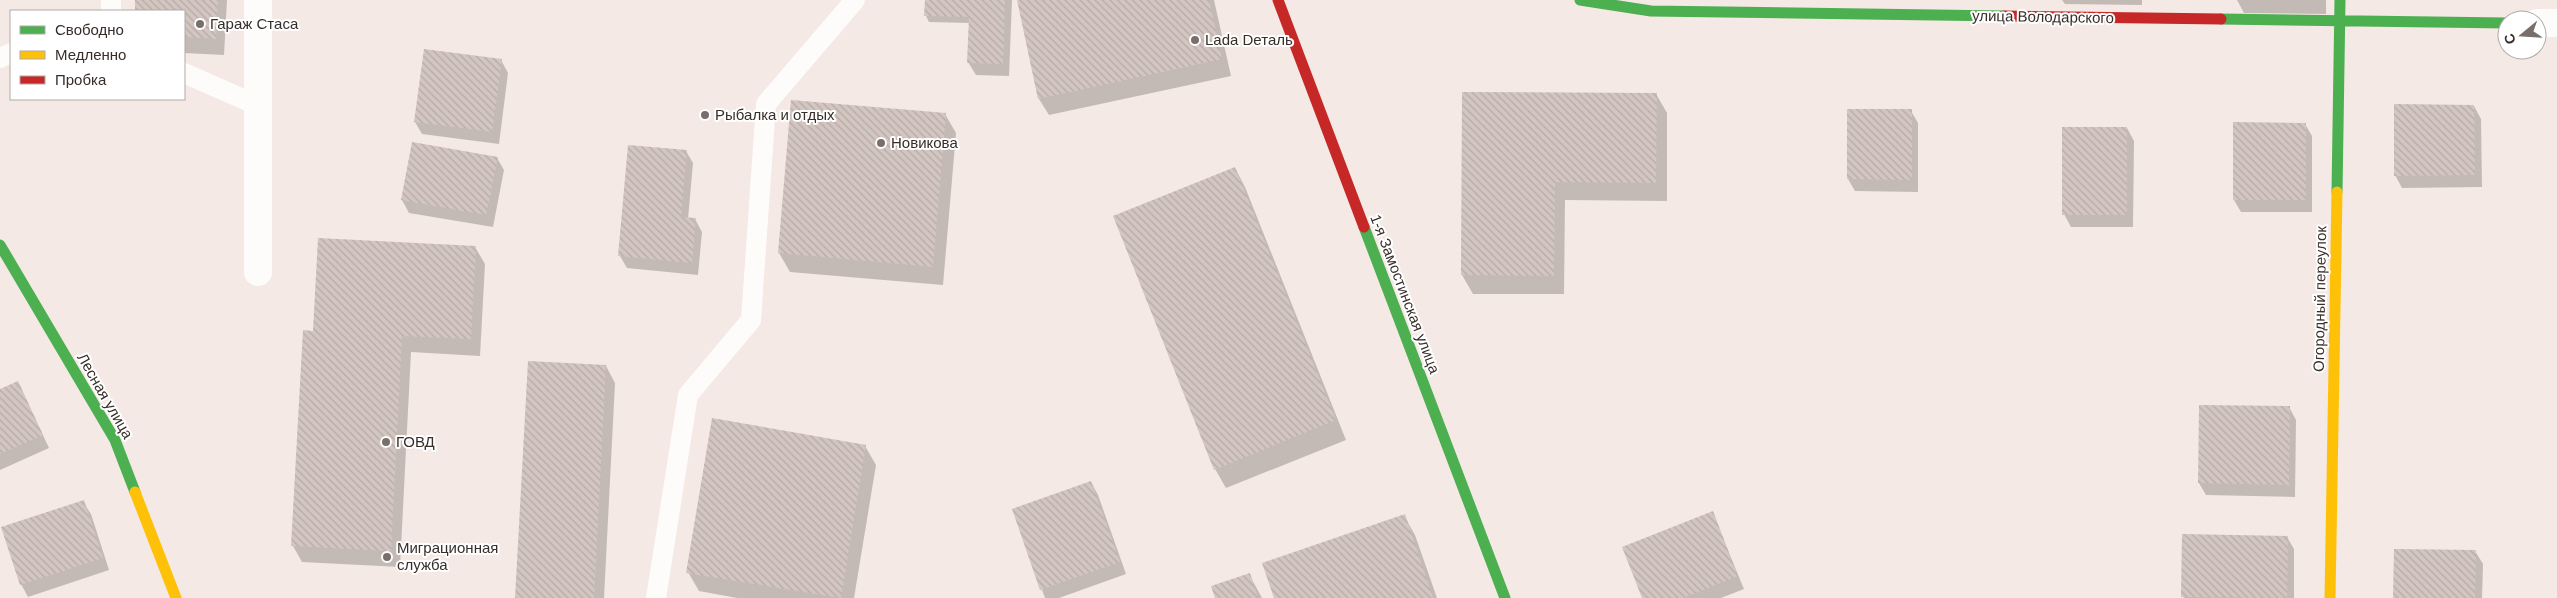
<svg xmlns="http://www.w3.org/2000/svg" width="2557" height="598" viewBox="0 0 2557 598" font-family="Arial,sans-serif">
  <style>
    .shadow { fill: #0003 }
    .building { fill: url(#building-back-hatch) }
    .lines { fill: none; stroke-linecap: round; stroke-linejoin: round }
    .lane { stroke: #fdfcfb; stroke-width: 20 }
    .street { stroke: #fdfcfb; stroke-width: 28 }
    .fast { stroke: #4caf50; stroke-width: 11 }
    .slow { stroke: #ffc107; stroke-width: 11 }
    .jam { stroke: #c62828; stroke-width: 11 }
    .poi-dot { fill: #796f6a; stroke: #fff; stroke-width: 2 }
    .labels { text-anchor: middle; stroke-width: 4; stroke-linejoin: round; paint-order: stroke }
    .street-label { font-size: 15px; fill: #372d29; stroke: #fff }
    .poi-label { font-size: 15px; fill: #372d29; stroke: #fff; text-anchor: start }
  </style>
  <defs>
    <pattern id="building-back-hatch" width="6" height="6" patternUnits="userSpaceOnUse" patternTransform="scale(1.25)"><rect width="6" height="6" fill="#d3c6c1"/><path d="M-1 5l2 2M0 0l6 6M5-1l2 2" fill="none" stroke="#b6aaa6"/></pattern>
  </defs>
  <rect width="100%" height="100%" fill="#f4e9e4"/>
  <path class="shadow" d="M137,0H227L224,55L184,53V11H136Z
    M926,0H1012L1009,76L976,75L968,62L970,23L929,22L926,16Z
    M1018,0H1214L1231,76L1049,115L1039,99Z
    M2062,0H2142V5L2065,4Z
    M2237,0H2326V14L2244,13Z
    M501,60L508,73L499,144L422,134L415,122Z
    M1463,94H1656L1667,113V201L1565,200L1564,294H1473L1462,275Z
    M2474,106L2481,119L2482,187L2402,188L2395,175Z
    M1911,111L1918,123V192L1855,191L1848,179Z
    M945,114L956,133L943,285L790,272L779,253Z
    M2305,124L2312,136V212H2241L2234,200Z
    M2127,128L2134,141L2133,227H2071L2064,214Z
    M413,143L497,158L504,170L493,227L409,213L402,200Z
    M686,151L693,163L688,219H695L702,232L698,275L627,268L620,256Z
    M1235,168L1245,187L1346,440L1226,488L1215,469Z
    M475,247L485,264L480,356L411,352L400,567L302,562L293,546L314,332Z
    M606,366L615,383L604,598H516Z
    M18,382L49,448L0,470V390Z
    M2201,406L2289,407L2296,420L2295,497L2206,495L2199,483Z
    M865,446L876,465L854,598H737L699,591L688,572Z
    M1091,482L1098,495L1126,574L1059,598H1045L1013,510Z
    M83,502L91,514L109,570L28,597L21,584Z
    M1712,512L1744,589L1721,598H1644Z
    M1404,516L1415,535L1437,598H1275Z
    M2287,537L2294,549V598H2183Z
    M2475,551L2483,564L2482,598H2395Z
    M1249,574L1262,598H1216Z"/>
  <path class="building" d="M135,0H218L216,39L184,37V11H135Z
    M925,0H1005L1003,64L967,63L969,17L924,16Z
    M1017,0H1209L1222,59L1038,99Z
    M424,49L502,59L492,132L414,122Z
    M1462,92L1657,93L1656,183L1555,182L1554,276L1461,275Z
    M791,100L946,113L933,267L778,253Z
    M2394,104L2474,105L2475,175L2394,176Z
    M1847,109H1912V180L1847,179Z
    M2233,122L2306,123V200H2233Z
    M2062,127H2127V215H2062Z
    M412,142L498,157L486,215L401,200Z
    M628,145L687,150L681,217L696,218L692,263L618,256Z
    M1235,167L1336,420L1214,470L1113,216Z
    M318,238L476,246L471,339L402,336L391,551L291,546L303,330L313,331Z
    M528,361L606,365L594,598H515Z
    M18,381L43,435L0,454V389Z
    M2199,405L2290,406L2289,485L2198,483Z
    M712,418L866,445L841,598L686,573Z
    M1091,481L1120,562L1040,590L1012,509Z
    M84,500L103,558L20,585L1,527Z
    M1713,511L1738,576L1683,598H1642L1622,547Z
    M1405,514L1433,598H1274L1262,563Z
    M2182,534L2288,536L2287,598L2181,597Z
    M2394,549L2476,550L2475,598H2393Z
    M1250,573L1258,598H1215L1211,586Z"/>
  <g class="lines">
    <path class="lane" d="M111,0V11
      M0,58L11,53
      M184,73L257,105
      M656,598L688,395L751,320L766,104L855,0"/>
    <path class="street" d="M2537,23H2557
      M258,272V0"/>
    <path class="fast" d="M1580,0L1651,11L2004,16
      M2221,19L2507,23
      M2337,192L2340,0
      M1364,227L1505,598
      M0,245L115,440L135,492"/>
    <path class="slow" d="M135,492L176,598
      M2330,598L2337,192"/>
    <path class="jam" d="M1278,0L1364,227
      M2004,16L2221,19"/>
  </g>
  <g class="poi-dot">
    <circle cx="200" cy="24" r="5"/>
    <circle cx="1195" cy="40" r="5"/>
    <circle cx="705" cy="115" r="5"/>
    <circle cx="881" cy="143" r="5"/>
    <circle cx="386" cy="442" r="5"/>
    <circle cx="387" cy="557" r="5"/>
  </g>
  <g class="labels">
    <g class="street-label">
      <text transform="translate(2043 17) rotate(1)" y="5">улица Володарского</text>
      <text transform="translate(1405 294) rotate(69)" y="5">1-я Замостинская улица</text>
      <text transform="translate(2320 299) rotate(-89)" y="5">Огородный переулок</text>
      <text transform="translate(105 396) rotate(60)" y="5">Лесная улица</text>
    </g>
    <g class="poi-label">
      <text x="210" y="29">Гараж Стаса</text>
      <text x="1205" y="45">Lada Dеталь</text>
      <text x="715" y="120">Рыбалка и отдых</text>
      <text x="891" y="148">Новикова</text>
      <text x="396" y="447">ГОВД</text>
      <text x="397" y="553">Миграционная<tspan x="397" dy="17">служба</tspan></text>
    </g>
  </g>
  <rect x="10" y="10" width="175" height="90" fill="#ffffff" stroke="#afaba9"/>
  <rect x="20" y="26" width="25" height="8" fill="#4caf50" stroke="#afaba9"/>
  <text x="55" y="35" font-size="15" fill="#372d29">Свободно</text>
  <rect x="20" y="51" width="25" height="8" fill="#ffc107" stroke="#afaba9"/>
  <text x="55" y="60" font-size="15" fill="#372d29">Медленно</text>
  <rect x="20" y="76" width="25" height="8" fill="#c62828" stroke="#afaba9"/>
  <text x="55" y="85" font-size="15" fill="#372d29">Пробка</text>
  <g transform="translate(2522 35) rotate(252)"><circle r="24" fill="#ffffff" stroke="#afaba9"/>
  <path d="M0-4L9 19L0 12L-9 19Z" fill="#796f6a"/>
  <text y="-8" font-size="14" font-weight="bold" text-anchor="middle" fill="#372d29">С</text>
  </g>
</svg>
